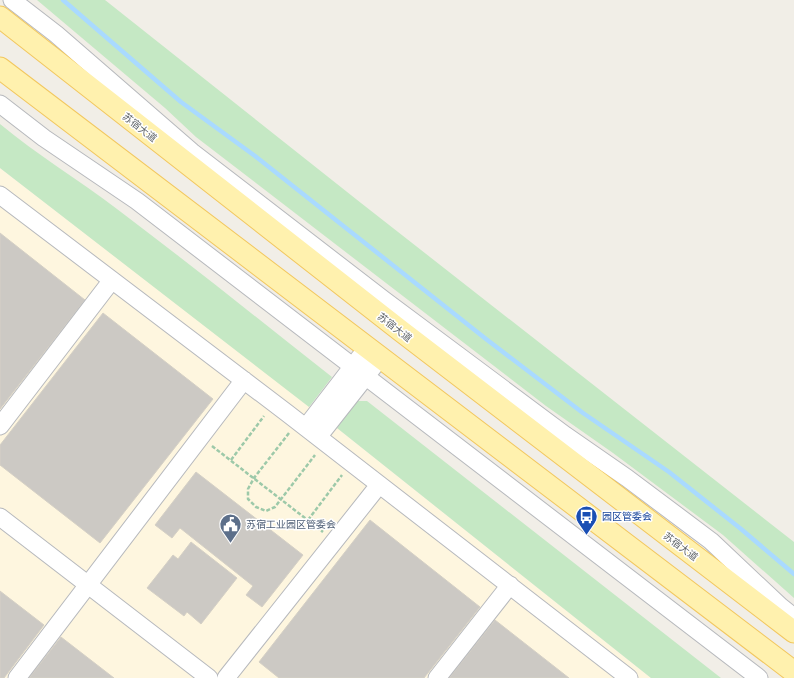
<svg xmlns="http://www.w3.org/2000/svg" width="794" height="678" viewBox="0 0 794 678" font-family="Inter,'Noto Sans SC',sans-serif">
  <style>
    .commercial { fill: #fef6df }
    .green { fill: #c5e8c4 }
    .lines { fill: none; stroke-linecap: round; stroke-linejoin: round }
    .stream { stroke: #a9daff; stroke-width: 4.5 }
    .building { fill: #ccc9c4; stroke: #d5d0c5 }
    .minor-casing { stroke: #b7b9bd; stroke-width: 19 }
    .major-casing { stroke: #f2c75f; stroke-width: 23 }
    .path { stroke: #9dc9a9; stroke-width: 2.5; stroke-dasharray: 4 2; stroke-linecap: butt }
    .minor { stroke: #fff; stroke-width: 17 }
    .major { stroke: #fff1ae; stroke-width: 21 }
    .labels { text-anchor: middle; stroke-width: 3; stroke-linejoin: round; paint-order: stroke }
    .street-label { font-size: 10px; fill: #5e6367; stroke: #fff }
    .transit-label { font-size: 10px; fill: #164399; stroke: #fff; text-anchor: start }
    .service-label { font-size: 10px; fill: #4e5e75; stroke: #fff; text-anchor: start }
  </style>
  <rect width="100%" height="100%" fill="#f1eee7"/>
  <path class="commercial" d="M0,168L337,428L651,678H0Z"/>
  <path class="green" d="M37,0H105L361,203L794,542V598L723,535L613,453L546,406L196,137L165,108Z
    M0,124C37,155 79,180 117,209C190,264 261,321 332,377L309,407L0,168Z
    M356,401H367L721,678H651L337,428Z"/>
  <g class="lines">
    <path class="stream" d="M63,0L181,102L255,156L486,339L583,413L669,472L741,529L794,574"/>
  </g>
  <path class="building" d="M0,233L85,300L0,409Z
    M103,313L213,399L100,543L0,465V445Z
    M196,472L303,555L262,607L246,595L253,586L180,528L172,538L155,525Z
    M370,520L480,607L424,678H279L259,662Z
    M191,542L237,578L201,624L187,612L184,616L147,588L173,555L178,559Z
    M0,591L44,625L4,678H0Z
    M495,620L569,678H449Z
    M61,637L114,678H29Z"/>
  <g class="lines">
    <defs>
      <path id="minor" d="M12,0L56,34L192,152L384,300L565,435L627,478L711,541L780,606L794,617
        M0,104L44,138L137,201L759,678
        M0,195L287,413L629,678
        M0,426L112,280
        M306,427L360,357
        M318,437L381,357
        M0,517L209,678
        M17,678L244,380
        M226,678L379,485
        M437,678L510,585"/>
      <path id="major" d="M0,17L401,331L794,632
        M0,68L794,672"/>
    </defs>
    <use href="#minor" class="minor-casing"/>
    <use href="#major" class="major-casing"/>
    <path class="path" d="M289,433L254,478L248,489V499L256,507L266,511L275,507L315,455
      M212,446L323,532
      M231,460L264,416
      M308,520L342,475"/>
    <use href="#minor" class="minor"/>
    <use href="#major" class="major"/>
  </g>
  <defs>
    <symbol id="bus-pin" viewBox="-11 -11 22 30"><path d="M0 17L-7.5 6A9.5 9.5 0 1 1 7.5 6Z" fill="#1a4fb4" stroke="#fff"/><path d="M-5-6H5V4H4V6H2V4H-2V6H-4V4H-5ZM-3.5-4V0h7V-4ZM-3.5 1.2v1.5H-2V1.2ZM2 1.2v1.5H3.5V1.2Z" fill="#fff"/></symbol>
    <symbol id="civic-pin" viewBox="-11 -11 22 30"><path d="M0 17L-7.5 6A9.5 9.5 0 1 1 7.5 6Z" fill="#5c6f8a" stroke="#fff"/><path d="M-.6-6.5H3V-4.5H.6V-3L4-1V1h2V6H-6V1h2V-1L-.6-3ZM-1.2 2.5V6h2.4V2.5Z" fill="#fff"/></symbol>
  </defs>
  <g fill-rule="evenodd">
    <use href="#bus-pin" x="574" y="504" width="25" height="34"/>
    <use href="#civic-pin" x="218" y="512" width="25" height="34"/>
  </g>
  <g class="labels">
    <g class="street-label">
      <text transform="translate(140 127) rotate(38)" y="4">苏宿大道</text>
      <text transform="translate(395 327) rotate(38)" y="4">苏宿大道</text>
      <text transform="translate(681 546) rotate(37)" y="4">苏宿大道</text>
    </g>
    <g class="transit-label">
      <text x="602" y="520">园区管委会</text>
    </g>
    <g class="service-label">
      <text x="246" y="528">苏宿工业园区管委会</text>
    </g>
  </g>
</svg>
